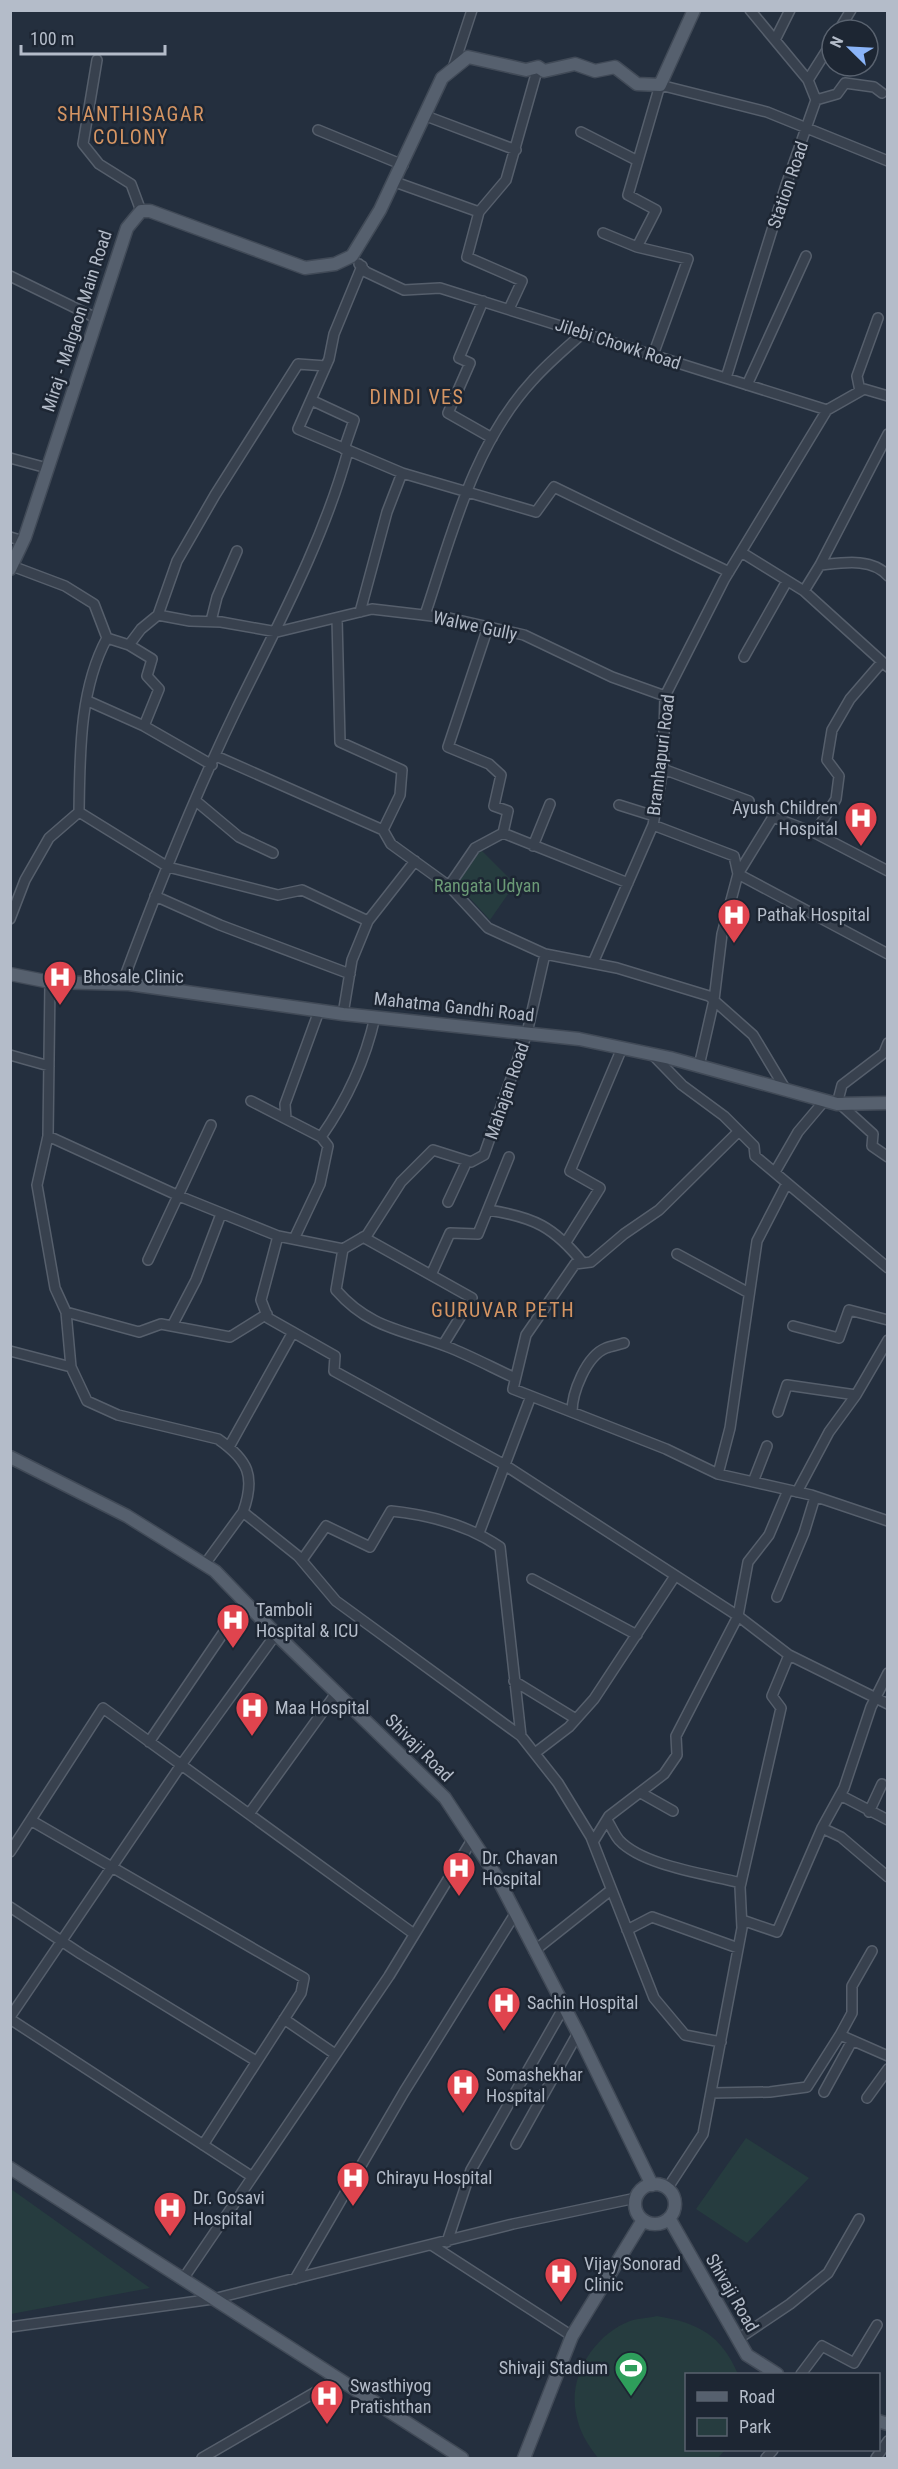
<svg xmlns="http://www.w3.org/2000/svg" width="898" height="2469" viewBox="0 0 898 2469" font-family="'Roboto Condensed',sans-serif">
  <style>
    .green { fill: #263c3f }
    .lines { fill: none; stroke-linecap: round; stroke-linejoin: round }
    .minor-casing { stroke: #565f6c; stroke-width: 12 }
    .major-casing { stroke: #414a57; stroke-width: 15 }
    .minor { stroke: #38414e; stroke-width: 9 }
    .major { stroke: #56606e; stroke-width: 12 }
    .labels { text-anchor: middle; stroke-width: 5; stroke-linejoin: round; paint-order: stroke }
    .street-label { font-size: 18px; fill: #b4bcc9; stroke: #1d2633 }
    .poi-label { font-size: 18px; fill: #b4bcc9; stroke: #1d2633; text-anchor: start }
    .park-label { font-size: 18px; fill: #6b9a76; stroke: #1d2633 }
    .neighbourhood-label { font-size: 20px; letter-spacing: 1.5px; fill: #d59563; stroke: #1d2633 }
  </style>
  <rect width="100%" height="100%" fill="#242f3e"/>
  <path class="green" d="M481,850L515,884L490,920L457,884Z
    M746,2138L809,2178L747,2243L696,2209Z
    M11,2189L150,2288L11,2314Z
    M657,2316C699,2323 721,2335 738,2374H686V2450H725L718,2458H598C587,2444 579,2431 576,2413C568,2376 595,2334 630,2321C639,2318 649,2318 657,2316Z"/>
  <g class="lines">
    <defs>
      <path id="minor" d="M839,30L851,10
        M775,40L790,10
        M97,60L83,144L99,164L131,184L141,211
        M452,71L472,10
        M808,80L832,42
        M816,100L837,94L845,83L874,87L882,93
        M426,116L516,150
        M318,130L403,165
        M581,132L638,161
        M395,182L479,212L467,257L522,281L509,309
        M479,212L506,180L538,67
        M603,233L637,247
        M359,264L366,272L404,290L440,288L827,410L864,389L888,396
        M362,266L334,334L329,359L298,429L402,473L536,512L554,487L729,572
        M10,276L96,318
        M483,301L459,358L470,363L448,413L492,438
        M653,355L688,259L637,247L656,210L628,195L660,85L767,112L888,161
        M726,378L786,185L816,100L808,80L750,10
        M747,385L806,256
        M860,391L857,376L878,318
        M311,400L354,420L344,449
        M10,458L47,468
        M10,537L23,541
        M741,552L804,591L888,667
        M820,565C841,563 872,557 888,576
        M12,566L65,586L94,604L107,638L129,645L141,629L158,615L177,561L215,495L298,364L326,366
        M804,591L820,565L888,434
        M360,612L387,512L402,473
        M158,615L190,621L221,622L277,632L372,609L449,618L524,635L612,677L665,696
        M425,615C452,534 473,445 533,380C548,363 566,348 583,333
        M337,618L340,742L402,770L400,795L383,830
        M211,621L217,597L237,551
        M129,645L152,659L147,676L159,689L144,726
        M744,657L787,581
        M88,701L144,726L212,765
        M216,756L383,830L391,844L449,886L488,928L545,954L617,968L709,996L753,1035L786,1090
        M663,769L749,801
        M196,801L239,837L273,853
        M619,805L654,816
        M79,812L168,867L278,895L302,890L368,921
        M79,812C80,754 79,690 107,638
        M653,825L734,856L738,874L888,954
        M503,833L628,883
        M815,833L836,799L839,776L827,760L832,730L850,699L882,662
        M533,846L550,804
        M449,886L475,848L503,833L508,811L494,806L501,775L489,764L448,747L488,627
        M155,896L220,925L350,974
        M10,919L25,880L49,838L79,812
        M593,963L653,825L663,769L665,696L724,580L827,410
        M50,982L48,1136L37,1185L55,1288L66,1312L71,1367L87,1401L118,1415L218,1439C248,1460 256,1476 243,1512L298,1556L336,1601L521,1736L558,1783L591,1837L654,1998L685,2035L721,2042
        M122,984C156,892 193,799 236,710C277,626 323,542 348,451
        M319,1011L285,1104L286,1119L321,1137
        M343,1014L352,960L368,921L415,861
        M652,1054L682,1085L724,1116L754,1146L755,1156L888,1268
        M10,1055L49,1066
        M699,1066L714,1000L722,934L738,874L773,817L815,833L888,871
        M251,1101L286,1119
        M837,1104L842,1085L884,1053L888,1043
        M840,1104L873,1134L872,1146L888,1157
        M738,1132L659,1210L624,1234L591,1262L575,1264L526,1335L513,1389L666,1449L718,1474L811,1495L888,1521
        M48,1136L179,1196L278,1236L261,1300L268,1318L335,1356L334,1371L503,1464L738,1616L789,1655L888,1704
        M775,1172L798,1132L825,1100
        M448,1202L467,1161
        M488,1210C534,1217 554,1227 583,1263
        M278,1236L343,1249L367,1235L401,1182L433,1150L471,1162L484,1155L527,1033L545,954
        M363,1237L472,1298L443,1345
        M294,1239L320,1184L328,1146L321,1137C347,1100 365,1062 375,1017
        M566,1242L600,1188L570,1171L622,1048
        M343,1249L336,1290C370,1329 404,1330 448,1347C471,1356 493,1368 515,1378
        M677,1254L749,1293
        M148,1260L211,1125
        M431,1275L450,1233L478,1234L509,1157
        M66,1312L139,1332L161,1324L230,1337L267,1314
        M172,1326L196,1280L221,1214
        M793,1326L839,1338L849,1310L888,1320
        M10,1351L71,1367
        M572,1412C572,1393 586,1356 606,1348C611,1346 618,1345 624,1343
        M778,1412L787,1385L856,1395
        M229,1447L293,1332
        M718,1474L730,1428L757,1241L787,1183
        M753,1482L767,1446
        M797,1492L829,1432L856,1395L888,1340
        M479,1533L531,1396
        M302,1560L326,1526L370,1547L391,1511C430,1515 468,1525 500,1547L521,1736
        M205,1564L243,1512
        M532,1579L637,1635
        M777,1597L804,1533L815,1497
        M514,1681L576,1719
        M149,1742L245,1601
        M535,1753L569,1727L594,1699L675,1576
        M641,1793L673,1811
        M840,1795L888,1820
        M869,1812L882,1784
        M249,1814L337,1692
        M607,1820C611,1826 614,1834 619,1840C643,1866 707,1874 741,1883
        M32,1821L304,1978L301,1993L203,2145
        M822,1828L841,1837L888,1877
        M593,1842L609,1816L664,1774L677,1755L676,1736L738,1616L748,1562L769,1535L788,1490
        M10,1852L103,1708L414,1934
        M10,1907L81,1954L256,2061
        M742,1920L777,1932L822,1828L844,1788L871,1707L888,1673
        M627,1930L652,1917L738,1948
        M534,1951L611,1890
        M10,2017L181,1765L276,1634
        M10,2019L251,2176
        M284,2019L335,2054
        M840,2035L852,2013V1986L872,1951
        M824,2092L852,2041
        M711,2093L770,2092L807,2087L840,2035L888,2056
        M867,2098L888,2069
        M516,2144L578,2033
        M667,2189L703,2134L742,1928L740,1887L781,1708L772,1696L789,1655
        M447,2242L471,2170L564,2007
        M433,2246L572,2336
        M183,2279L389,1976L472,1840
        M295,2279L404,2092L515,1914
        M10,2327L213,2299L513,2224L636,2198
        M738,2339L790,2304L828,2273L859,2219
        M801,2374L822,2346L854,2363L877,2325
        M202,2458L338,2379
        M766,2458L773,2450
        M876,2458L888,2441"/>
      <path id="major" d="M10,569L25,537L127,228L141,211H150L305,268L335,264L352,256L380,210L442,78L468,57L526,70L538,67L544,71L575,64L595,71L615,67L637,84L660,85L694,10
        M10,974L50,982L129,984L343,1014L579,1039L670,1058L837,1104L888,1103
        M10,1457L127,1516L215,1571L276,1634L445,1798L497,1877L578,2033L652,2185
        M10,2168L462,2458
        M635 2204a20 20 0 1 1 40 0a20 20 0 1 1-40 0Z
        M669,2218L747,2355L777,2374
        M878,2421L888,2424
        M524,2458L572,2336L643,2220"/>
    </defs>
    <use href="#minor" class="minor-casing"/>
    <use href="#major" class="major-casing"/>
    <use href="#minor" class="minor"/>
    <use href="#major" class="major"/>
  </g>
  <defs>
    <symbol id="hospital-pin" viewBox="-11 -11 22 30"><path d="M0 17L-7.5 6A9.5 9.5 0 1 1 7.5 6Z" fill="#e0444e" stroke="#1d2633"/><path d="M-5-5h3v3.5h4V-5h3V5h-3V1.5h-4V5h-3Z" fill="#fff"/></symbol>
    <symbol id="stadium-pin" viewBox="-11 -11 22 30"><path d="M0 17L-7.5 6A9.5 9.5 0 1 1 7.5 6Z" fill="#2e9e5b" stroke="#1d2633"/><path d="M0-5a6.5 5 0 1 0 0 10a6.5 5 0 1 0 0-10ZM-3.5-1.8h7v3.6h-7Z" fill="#fff"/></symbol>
  </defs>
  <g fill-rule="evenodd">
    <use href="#hospital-pin" x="842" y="799" width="38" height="52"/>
    <use href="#hospital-pin" x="715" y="896" width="38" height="52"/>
    <use href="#hospital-pin" x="41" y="958" width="38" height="52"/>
    <use href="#hospital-pin" x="214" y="1601" width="38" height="52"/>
    <use href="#hospital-pin" x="233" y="1689" width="38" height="52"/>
    <use href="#hospital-pin" x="440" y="1849" width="38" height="52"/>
    <use href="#hospital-pin" x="485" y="1984" width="38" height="52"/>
    <use href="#hospital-pin" x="444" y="2066" width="38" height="52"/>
    <use href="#hospital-pin" x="334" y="2159" width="38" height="52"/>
    <use href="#hospital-pin" x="151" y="2189" width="38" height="52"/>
    <use href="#hospital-pin" x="542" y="2255" width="38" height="52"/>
    <use href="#stadium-pin" x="612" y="2349" width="38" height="52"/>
    <use href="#hospital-pin" x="308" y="2377" width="38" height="52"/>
  </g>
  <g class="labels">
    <g class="street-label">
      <text transform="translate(788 185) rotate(-71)" y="6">Station Road</text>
      <text transform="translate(77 321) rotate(-72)" y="6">Miraj - Malgaon Main Road</text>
      <text transform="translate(618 344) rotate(18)" y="6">Jilebi Chowk Road</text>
      <text transform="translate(475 626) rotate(12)" y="6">Walwe Gully</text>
      <text transform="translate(661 755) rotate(-83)" y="6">Bramhapuri Road</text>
      <text transform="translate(454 1007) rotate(6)" y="6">Mahatma Gandhi Road</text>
      <text transform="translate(507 1091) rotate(-71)" y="6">Mahajan Road</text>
      <text transform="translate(419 1748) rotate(45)" y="6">Shivaji Road</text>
      <text transform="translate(732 2293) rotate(60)" y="6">Shivaji Road</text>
    </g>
    <g class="poi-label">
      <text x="838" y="814" text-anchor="end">Ayush Children<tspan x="838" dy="21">Hospital</tspan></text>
      <text x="757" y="921">Pathak Hospital</text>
      <text x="83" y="983">Bhosale Clinic</text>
      <text x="256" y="1616">Tamboli<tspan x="256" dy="21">Hospital &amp; ICU</tspan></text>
      <text x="275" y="1714">Maa Hospital</text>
      <text x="482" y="1864">Dr. Chavan<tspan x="482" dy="21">Hospital</tspan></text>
      <text x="527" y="2009">Sachin Hospital</text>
      <text x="486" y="2081">Somashekhar<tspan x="486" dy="21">Hospital</tspan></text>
      <text x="376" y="2184">Chirayu Hospital</text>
      <text x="193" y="2204">Dr. Gosavi<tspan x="193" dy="21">Hospital</tspan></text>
      <text x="584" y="2270">Vijay Sonorad<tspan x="584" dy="21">Clinic</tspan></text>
      <text x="608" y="2374" text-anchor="end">Shivaji Stadium</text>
      <text x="350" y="2392">Swasthiyog<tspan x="350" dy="21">Pratishthan</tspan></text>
    </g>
    <g class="park-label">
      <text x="487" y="892">Rangata Udyan</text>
    </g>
    <g class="neighbourhood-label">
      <text x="131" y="121">SHANTHISAGAR<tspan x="131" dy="23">COLONY</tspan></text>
      <text x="417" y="404">DINDI VES</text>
      <text x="503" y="1317">GURUVAR PETH</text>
    </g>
  </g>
  <rect width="898" height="2469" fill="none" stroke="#b4bcc9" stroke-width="24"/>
  <rect x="685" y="2373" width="195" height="78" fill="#1d2633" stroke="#59626f" stroke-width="1.5"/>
  <rect x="697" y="2392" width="30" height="9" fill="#56606e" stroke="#59626f" stroke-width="1.5"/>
  <text x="739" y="2403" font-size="18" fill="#b4bcc9">Road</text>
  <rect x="697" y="2418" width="30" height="18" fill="#263c3f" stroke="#59626f" stroke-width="1.5"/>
  <text x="739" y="2433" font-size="18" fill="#b4bcc9">Park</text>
  <g transform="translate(850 48) rotate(294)"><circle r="28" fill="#1d2633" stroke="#59626f" stroke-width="1.5"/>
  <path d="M0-4.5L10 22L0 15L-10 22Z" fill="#8ab4f8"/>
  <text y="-9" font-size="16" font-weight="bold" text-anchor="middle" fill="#b4bcc9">N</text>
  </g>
  <path d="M21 45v9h144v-9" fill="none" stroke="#b4bcc9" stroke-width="3"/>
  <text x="30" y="45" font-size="18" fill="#b4bcc9" stroke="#1d2633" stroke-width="4.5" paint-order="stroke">100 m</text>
</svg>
